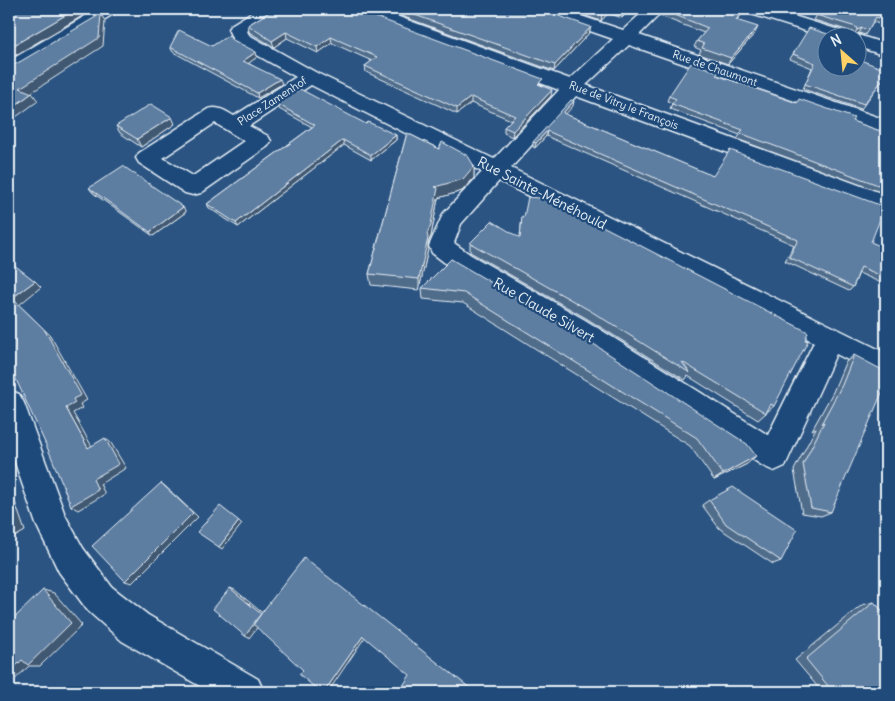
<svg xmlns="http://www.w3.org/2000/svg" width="895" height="701" viewBox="0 0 895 701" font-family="Delius,sans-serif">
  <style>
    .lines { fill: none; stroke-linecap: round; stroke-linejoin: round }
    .minor-casing { stroke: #e8f1f8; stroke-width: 3 }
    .tertiary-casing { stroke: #e8f1f8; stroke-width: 3 }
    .minor { fill: #1f4a7a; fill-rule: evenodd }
    .tertiary { fill: #1f4a7a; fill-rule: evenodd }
    .wall { fill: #506c8a; stroke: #e8f1f8 }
    .shaded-wall { fill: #415871; stroke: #e8f1f8 }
    .building { fill: #5d7da1; stroke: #e8f1f8 }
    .labels { text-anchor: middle; stroke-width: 4.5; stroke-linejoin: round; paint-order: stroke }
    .far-street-label { font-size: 11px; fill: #e8f1f8; stroke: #1f4a7a }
    .street-label { font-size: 14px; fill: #e8f1f8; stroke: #1f4a7a }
  </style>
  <rect width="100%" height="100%" fill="#2b5482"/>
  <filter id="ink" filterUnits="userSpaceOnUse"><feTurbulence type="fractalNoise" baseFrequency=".02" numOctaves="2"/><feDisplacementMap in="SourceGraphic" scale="10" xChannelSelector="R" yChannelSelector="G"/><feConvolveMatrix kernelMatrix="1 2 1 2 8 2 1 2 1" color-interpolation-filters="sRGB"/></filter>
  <g filter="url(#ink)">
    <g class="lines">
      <defs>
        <path id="minor" d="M257,9H278L275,13L247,31L249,35L317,73L494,159L559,90L355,13L352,9H377L570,79L613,39L538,13L535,9H560L623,30L646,9H665L639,35L886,120V134L629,45L586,85L886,195V212L576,96L511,168L886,353V379L836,354L785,466L774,471L763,466L567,336L453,269L432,253L429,246L443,214L482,172L311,85L249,126L268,136L271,141L268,146L201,193L193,195L185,193L139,163L136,158L139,153L208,109C219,106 225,111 234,116L296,77L234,42L228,29L231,25ZM215,123L244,141L193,176L163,158ZM499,181L814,342L768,435L585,320L471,255L454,243L461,224Z
          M745,9H771L852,34L853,37L858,35L886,44V56L858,47V38H828L748,13Z
          M9,390L19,394L24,403L65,515L83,548L112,587L148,615L258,679L264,692H210L122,641L88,611L59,572L36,524L9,445Z"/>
        <path id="tertiary" d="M97,9H118L115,13L16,73L9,75V61Z"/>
      </defs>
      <use href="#minor" class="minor-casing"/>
      <use href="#tertiary" class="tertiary-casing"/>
      <use href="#minor" class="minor"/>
      <use href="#tertiary" class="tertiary"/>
    </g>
    <path class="wall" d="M274,9L542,85L551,96L512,137L504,133V127L511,120L471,103L457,114L366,72L365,66L372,61L332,43L318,53L287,38L274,47L249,32L248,25Z
      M382,9H539L589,33L554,71Z
      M565,9H630L622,18L608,13L601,21Z
      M664,9H745L737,20L755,33L728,64L699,54L701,50L694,47L697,41L704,33L660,16L662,10Z
      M820,9H886V26L873,22L865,35L859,33L854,35L853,32L814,20Z
      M231,39L257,57L248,63L282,84L258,98L173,52L170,47L212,46Z
      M793,54L828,68L886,75L861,109L803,89L812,68L790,59Z
      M718,75L886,133V194L737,139L740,135L670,109L672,103L667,101L669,96Z
      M277,104L366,124L396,135V140L371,160L344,145L238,227L209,208L207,204L312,127L279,109Z
      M573,106L565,114L886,249V285L859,273L853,287L849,291L785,261L794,245L546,136L535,148L533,147V142Z
      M175,124L141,147L120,133L116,126Z
      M407,133L474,166V178L462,191L438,198L431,236L428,243V249L419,290L371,285L369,274Z
      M89,188L186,212L153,236L93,193Z
      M522,216L774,406L758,420L688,376L685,380L586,318L470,252V243L520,237Z
      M451,259L747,464L714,480L690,446L463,303L423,299L422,288Z
      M854,355L831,512L821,516L802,513L794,470L816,428L812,430L833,392L845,363Z
      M709,500L781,561L773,564L719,528L702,505Z
      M874,602L884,613L886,611V692H822L795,660L862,605Z"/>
    <path class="shaded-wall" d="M76,9H94L9,59V48Z
      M607,9H609L608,13L601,21L602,14Z
      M626,9H630L622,18L624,11Z
      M744,9H745L744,11L733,26L736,20Z
      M101,14L105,21L103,46L26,96L20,88Z
      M591,27L589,33L554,71L555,65Z
      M758,27L755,33L728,64L731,58Z
      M862,28L859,33L854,35L857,30Z
      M286,32L287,38L274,47L272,41Z
      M331,37L332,43L318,53L317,47Z
      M256,52L257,57L245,66L243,61Z
      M280,79L282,84L258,98L257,93Z
      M552,90L551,96L512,137L513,131Z
      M32,93L38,101L9,122V110Z
      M471,97V103L457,114V108Z
      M574,101L573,106L562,118L563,113Z
      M172,117L175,124L141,147L137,139Z
      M547,131L546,136L535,148L536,143Z
      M396,135V140L371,160V155Z
      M343,140L344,145L238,227L236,223Z
      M474,166V178L462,191L438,198L431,236L428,243V249L419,290V279L435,187Z
      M183,207L186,212L153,236L150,232Z
      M35,281L41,287L19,305L50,335L87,400L80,404L82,408L73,413L95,452L88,448L66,408L12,298Z
      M105,438L111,443L126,468L100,484L105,494L78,510L71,506Z
      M756,456L747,464L714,480L723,474Z
      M161,483L166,487L198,517L132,583L125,581Z
      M9,485L25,531L9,540Z
      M239,521L242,524L222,549L219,547Z
      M230,588L235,590L266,616L249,638L245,636Z
      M43,590L54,593L82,625L40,666H29L9,685V673Z
      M363,636L365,637L328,692H324Z"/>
    <path class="building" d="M14,9H76L9,48V12Z
      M274,9H354L543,79L538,84L552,90L513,131L504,127L515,116L471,97L457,108L365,66L377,57L331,37L317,47L286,32L272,41L248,25Z
      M398,9H539L591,27L555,65Z
      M585,9H607L602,14Z
      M616,9H626L624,11Z
      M664,9H744L736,20L758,27L731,58L702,48L704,44L697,41L708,28L662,10Z
      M820,9H886V20L876,17L868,30L862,28L857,30L856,27L816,15Z
      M101,14L99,38L20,88L32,93L9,110V67H11Z
      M809,28L831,35H859L860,44L858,48V38H828V68H858V59L886,70V75L864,104L805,84L815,63L793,54Z
      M179,30L212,46L229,35L231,39L256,52L243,61L280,79L257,93L170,47Z
      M691,63L719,72L716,75L797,103L799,99L854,118L852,121L886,133V188L740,133L743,130L672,104L676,99L669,96Z
      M300,89L366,124L368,122L396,135L371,155L343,140L236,223L207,204L315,125L277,104Z
      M571,100L574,101L563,113L713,176L730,150L885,207L871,242L886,249V278L861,267L853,287L789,257L798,240L547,131L536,143L533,142Z
      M151,104L172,117L137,139L116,126Z
      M407,133L439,149L442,142L468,156L474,166L463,179L435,187L438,188L431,224L427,234L428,238L419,279L369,274Z
      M123,166L183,207L150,232L89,188Z
      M528,197L550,199L808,332L805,340L808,341L774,406L771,404L766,413L682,362L690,373L589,310L470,243L492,221L520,238L522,216L524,217Z
      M451,259L569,328L747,444L756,456L723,474L697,438L464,293L422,288Z
      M9,261L35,281L12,298L44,329L81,395L73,399L75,403L66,408L88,448L105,438L119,464L93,479L98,490L71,506L51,456L14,375L9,370Z
      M854,355L886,372V383L831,512L811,508L803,464L824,422L821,424L842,385Z
      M161,483L193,513L125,581L92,546Z
      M733,487L797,530L781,561L726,524L709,500Z
      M220,506L239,521L219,547L197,532Z
      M9,512L14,527L9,530Z
      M304,558L475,692H399L410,675L363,636L324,692H320L299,674L303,670L253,624Z
      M230,588L261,614L245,636L213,609Z
      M43,590L71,623L28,665L22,660L9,673V623Z
      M874,602L886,615V692H874L872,690L870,692H833L806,659Z"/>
  </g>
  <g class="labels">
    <g class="far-street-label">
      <text transform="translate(715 68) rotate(19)" y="4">Rue de Chaumont</text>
      <text transform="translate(272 101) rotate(-33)" y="4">Place Zamenhof</text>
      <text transform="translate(624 105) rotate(21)" y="4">Rue de Vitry le François</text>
    </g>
    <g class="street-label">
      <text transform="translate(542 193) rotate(27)" y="5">Rue Sainte-Ménéhould</text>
      <text transform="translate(544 310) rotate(30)" y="5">Rue Claude Silvert</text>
    </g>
  </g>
  <rect width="895" height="701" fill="none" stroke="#1f4a7a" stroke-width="30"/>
  <rect x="15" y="15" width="865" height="671" fill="none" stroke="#e8f1f8" stroke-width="2" filter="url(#ink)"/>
  <g transform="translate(842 52) rotate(333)"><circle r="24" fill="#1f4a7a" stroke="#6f8dac"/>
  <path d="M0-4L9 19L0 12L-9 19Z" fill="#ffd166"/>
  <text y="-8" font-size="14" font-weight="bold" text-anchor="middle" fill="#e8f1f8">N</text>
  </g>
</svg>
